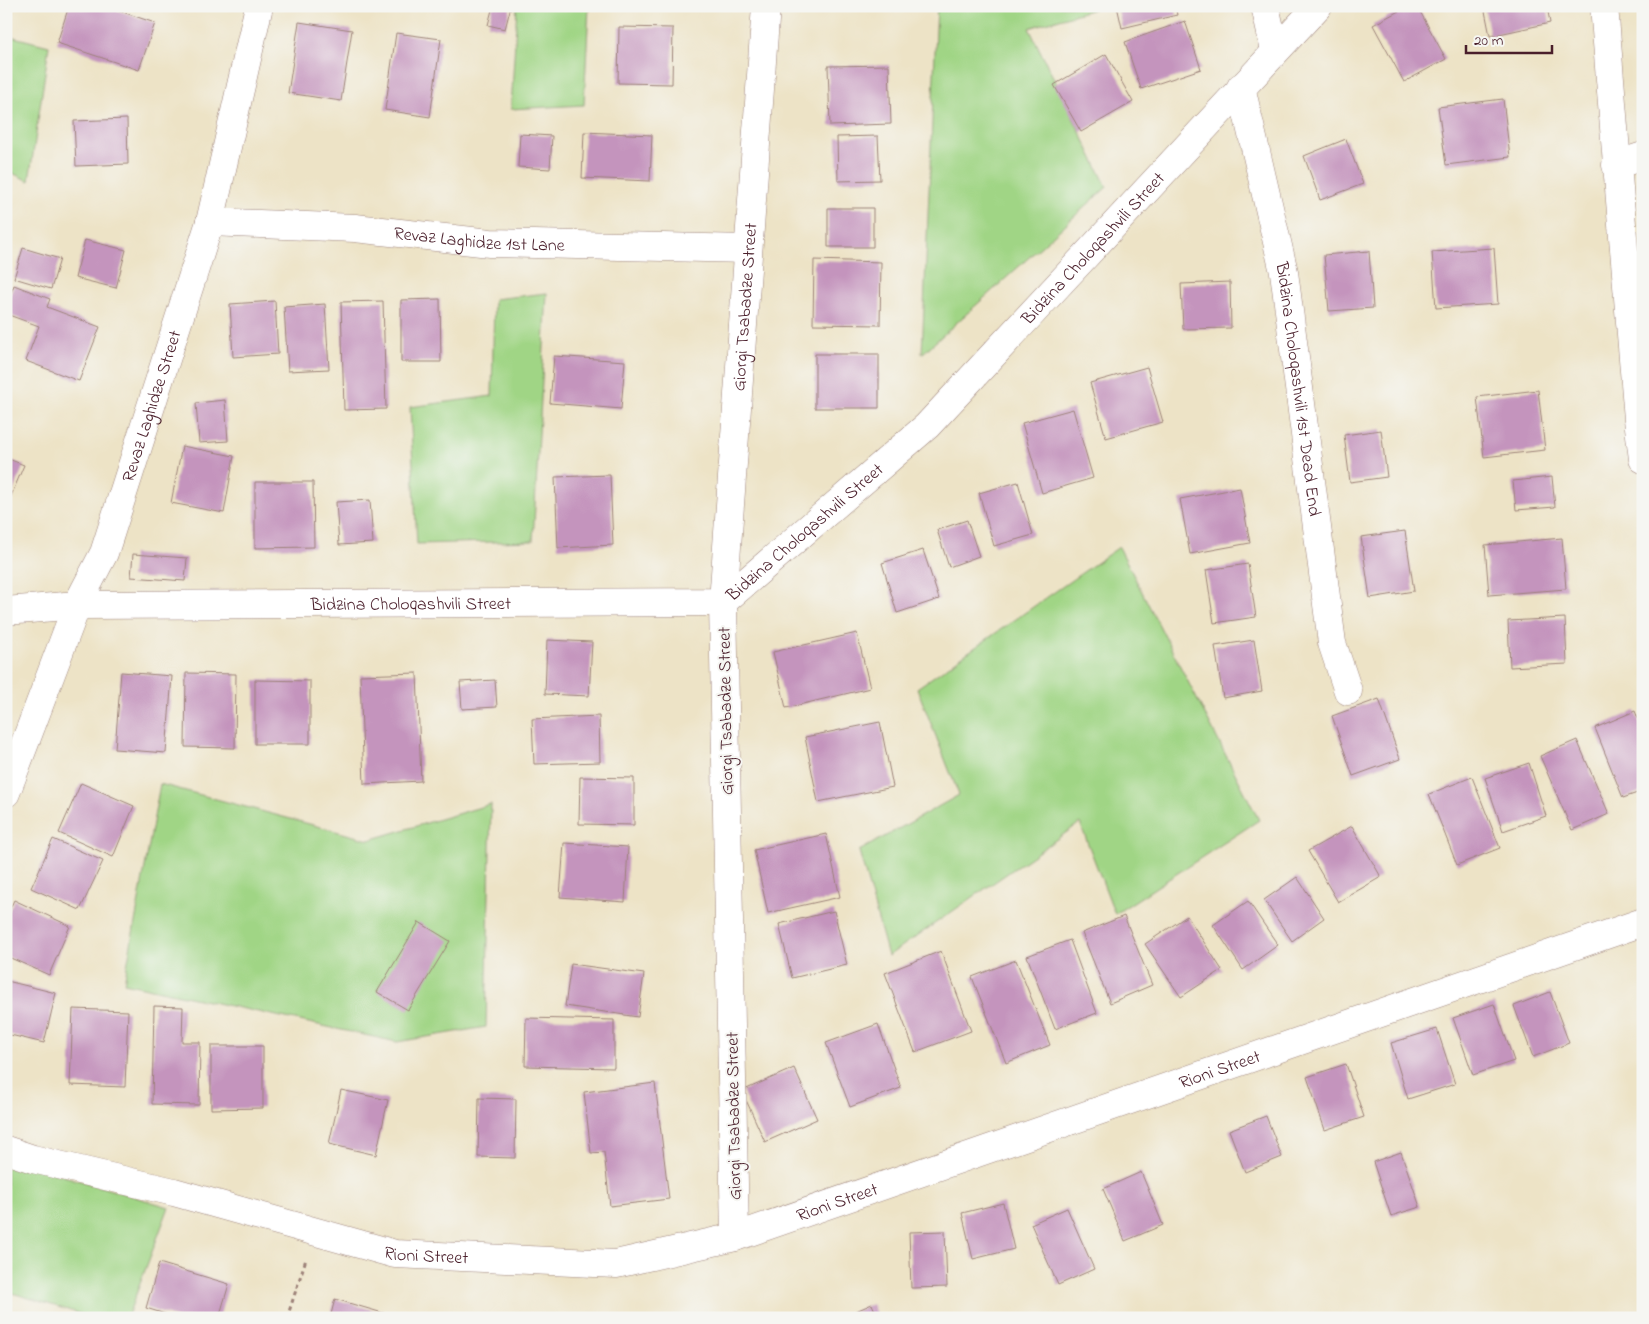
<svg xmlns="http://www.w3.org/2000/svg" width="1649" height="1324" viewBox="0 0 1649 1324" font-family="'Indie Flower',sans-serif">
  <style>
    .green { fill: #a0d585; stroke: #757a58 }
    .building { fill: #c494bd }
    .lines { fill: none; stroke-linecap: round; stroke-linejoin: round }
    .street-casing { stroke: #9c8178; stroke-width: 29 }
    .path { stroke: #9c8178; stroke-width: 3; stroke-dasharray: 4 4; stroke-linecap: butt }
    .street { stroke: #fff; stroke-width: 28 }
    .labels { text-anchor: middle; stroke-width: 4; stroke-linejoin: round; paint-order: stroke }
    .street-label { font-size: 18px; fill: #4a1f2b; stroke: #f6f6f2 }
  </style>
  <rect width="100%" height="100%" fill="#f6f6f2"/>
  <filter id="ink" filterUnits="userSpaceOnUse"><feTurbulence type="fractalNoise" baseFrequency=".02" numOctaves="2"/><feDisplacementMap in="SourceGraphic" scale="10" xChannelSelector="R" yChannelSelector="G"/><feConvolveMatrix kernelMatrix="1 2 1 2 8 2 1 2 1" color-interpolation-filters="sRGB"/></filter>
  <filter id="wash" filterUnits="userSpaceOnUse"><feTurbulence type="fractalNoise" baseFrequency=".0096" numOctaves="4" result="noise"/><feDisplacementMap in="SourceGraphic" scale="20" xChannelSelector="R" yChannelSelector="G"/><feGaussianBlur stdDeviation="1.12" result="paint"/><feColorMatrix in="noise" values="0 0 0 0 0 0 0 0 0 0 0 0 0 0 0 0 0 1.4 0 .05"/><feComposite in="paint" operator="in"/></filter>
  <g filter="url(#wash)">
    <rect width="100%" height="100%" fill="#ede3c6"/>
    <path class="green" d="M517,6H589L584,105L511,109Z
      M937,6H1097V8L1029,28L1107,187L922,354Z
      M6,35L49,46L29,181L6,170Z
      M547,293L533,541L417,544L410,407L492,396L494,299Z
      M1119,547L1259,820L1115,914L1080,823L888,956L859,851L959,795L917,688Z
      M160,784L369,840L491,804L486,1027L397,1042L124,983Z
      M6,1159L169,1207L127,1318H94L6,1291Z"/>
    <g id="blocks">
      <path class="building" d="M69,6H105L155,23L139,70L57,43Z
        M493,6H511L505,29L488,25Z
        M1117,6H1175L1177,15L1122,28Z
        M1408,6H1417L1446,59L1404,82L1373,25Z
        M1484,6H1547L1550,23L1490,36Z
        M1185,21L1201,69L1141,89L1125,42Z
        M299,22L352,30L341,101L288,93Z
        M619,27L673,28L672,84L618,83Z
        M396,33L441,39L430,117L385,110Z
        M1106,54L1133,102L1081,132L1054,85Z
        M889,65L891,124L830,126L828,66Z
        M1503,99L1510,157L1446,165L1438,107Z
        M127,119L128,164L76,166L74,121Z
        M584,132L652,135L650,181L582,178Z
        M520,134L552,136L550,169L518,167Z
        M878,136L880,180L838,181L837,137Z
        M1346,139L1363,184L1320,200L1304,156Z
        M828,208H873V247H828Z
        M85,240L126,250L116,288L75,278Z
        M23,248L60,259L51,289L14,278Z
        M1494,248L1498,304L1436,308L1432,252Z
        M1369,251L1373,308L1329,311L1324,255Z
        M814,260L881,262L880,325L813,324Z
        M1230,282L1231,328L1183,329L1181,284Z
        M14,285L50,299L47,307L100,327L79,381L26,361L39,326L6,314V305Z
        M440,299L441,362H401V300Z
        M275,301L278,354L233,357L230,304Z
        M383,301L386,409L344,410L341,302Z
        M325,304L329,369L288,371L284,307Z
        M815,354H879V408H815Z
        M554,356L625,361L621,409L550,403Z
        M1147,367L1163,422L1106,438L1090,383Z
        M1538,390L1545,450L1484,457L1477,397Z
        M225,400L228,441L199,443L196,403Z
        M1073,409L1093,478L1042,493L1022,423Z
        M1381,430L1387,477L1350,482L1344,435Z
        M182,446L234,456L224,513L171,503Z
        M6,458L24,465L6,508Z
        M610,475L613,545L558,548L555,477Z
        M1552,477L1555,507L1516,510L1513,481Z
        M255,482H313L314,547L255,548Z
        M1018,482L1033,535L994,546L979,493Z
        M1240,488L1250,543L1190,554L1180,499Z
        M370,500L373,543L339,545L336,502Z
        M967,520L979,556L949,567L937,530Z
        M1405,531L1414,591L1370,598L1361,537Z
        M1562,538L1566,589L1489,595L1485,545Z
        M923,550L939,599L897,613L882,563Z
        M133,554L187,558L185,581L131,577Z
        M1248,564L1256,617L1214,623L1206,570Z
        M1565,618L1567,664L1510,667L1508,621Z
        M857,633L870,688L786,708L773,652Z
        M547,640L592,642L589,696L545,694Z
        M1254,640L1262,691L1223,698L1215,646Z
        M121,672L172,676L166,753L115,749Z
        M186,673L236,674L235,748L185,747Z
        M417,673L421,781L364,784L360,675Z
        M255,680L310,681V744H255Z
        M495,680L497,707L462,709L460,682Z
        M1379,699L1400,759L1353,776L1332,716Z
        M1635,711L1643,731V791L1623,798L1595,728Z
        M599,716L600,762L534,764L532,719Z
        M880,722L893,787L818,802L805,737Z
        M1577,740L1609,814L1572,830L1540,756Z
        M1529,763L1546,816L1503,831L1485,778Z
        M580,777L634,778V825L579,824Z
        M1472,777L1500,848L1457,865L1429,794Z
        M81,783L134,806L113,857L59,833Z
        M1352,826L1381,877L1338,902L1308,851Z
        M826,834L840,897L768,913L754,850Z
        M53,839L103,861L80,910L31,888Z
        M564,843L628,847L625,902L560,897Z
        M1297,877L1324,918L1292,941L1264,900Z
        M14,900L70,926L49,975L6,956V917Z
        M1248,901L1278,945L1243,970L1213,925Z
        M834,911L847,965L792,978L779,924Z
        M1124,916L1152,985L1110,1003L1082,933Z
        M1187,916L1222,970L1181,997L1145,944Z
        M419,922L450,941L408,1010L377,992Z
        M1070,940L1097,1013L1055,1029L1027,956Z
        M941,951L971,1031L915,1052L885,973Z
        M1016,960L1050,1045L1006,1063L972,977Z
        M571,964L644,974L638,1017L565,1006Z
        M7,981L56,993L44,1043L6,1034Z
        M1550,992L1569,1043L1533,1057L1514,1006Z
        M1494,1004L1514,1061L1473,1075L1453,1018Z
        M154,1006L183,1007L182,1042H200L199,1105L152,1104Z
        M73,1009L128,1011L125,1087L70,1085Z
        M526,1018L614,1020V1068L525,1066Z
        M878,1024L901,1088L850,1107L826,1043Z
        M1437,1029L1455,1084L1408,1099L1391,1043Z
        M211,1046H263V1108L211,1109Z
        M1346,1064L1364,1117L1325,1130L1307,1077Z
        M794,1068L817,1119L765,1142L742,1091Z
        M655,1083L669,1199L610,1206L604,1152L591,1153L584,1092Z
        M341,1090L388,1100L376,1155L329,1144Z
        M479,1098L516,1099L515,1158L478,1157Z
        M1266,1116L1282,1157L1245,1172L1229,1130Z
        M1401,1152L1420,1207L1391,1216L1373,1162Z
        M1141,1172L1163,1225L1125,1241L1103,1189Z
        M1003,1203L1014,1249L973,1259L962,1213Z
        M1067,1208L1094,1269L1058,1285L1031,1224Z
        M945,1231L947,1287L911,1288L909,1232Z
        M159,1263L229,1284L219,1318H178L146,1308Z
        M335,1299L393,1316L392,1318H330Z
        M872,1304L878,1318H840Z"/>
    </g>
  </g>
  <g filter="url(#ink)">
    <use href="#blocks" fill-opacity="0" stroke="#9c8178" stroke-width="1"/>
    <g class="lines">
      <defs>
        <g id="street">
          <path d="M1265,6L1275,51"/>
          <path d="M1604,6L1638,419L1643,459"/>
          <path id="s1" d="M1241,87L1284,272L1332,643L1348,691"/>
          <path d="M1616,165L1643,156"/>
          <path id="s2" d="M210,222L355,228L490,243L748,249"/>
          <path id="s3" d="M6,611L77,605L723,602L927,426L1318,6"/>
          <path id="s4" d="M6,793L77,605L104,553L210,222L259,6"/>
          <path id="s5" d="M6,1150L33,1159L174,1192L395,1254L616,1264L735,1237L1643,922"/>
          <path id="s6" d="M735,1237L723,602L766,6"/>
        </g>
      </defs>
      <use href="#street" class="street-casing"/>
      <path class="path" d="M287,1318L306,1259"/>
      <use href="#street" class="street"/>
    </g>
  </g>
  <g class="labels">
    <g class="street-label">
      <text dy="6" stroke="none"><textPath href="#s2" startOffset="270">Revaz Laghidze 1st Lane</textPath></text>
      <text dy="6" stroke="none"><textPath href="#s3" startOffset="1230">Bidzina Choloqashvili Street</textPath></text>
      <text dy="6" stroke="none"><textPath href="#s6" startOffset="931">Giorgi Tsabadze Street</textPath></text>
      <text dy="6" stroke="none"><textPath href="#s1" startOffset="308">Bidzina Choloqashvili 1st Dead End</textPath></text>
      <text dy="6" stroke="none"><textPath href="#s4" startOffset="414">Revaz Laghidze Street</textPath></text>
      <text dy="6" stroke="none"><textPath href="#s3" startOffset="825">Bidzina Choloqashvili Street</textPath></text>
      <text dy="6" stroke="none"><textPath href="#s3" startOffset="405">Bidzina Choloqashvili Street</textPath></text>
      <text transform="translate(725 711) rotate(-91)" y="6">Giorgi Tsabadze Street</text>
      <text dy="6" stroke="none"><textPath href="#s5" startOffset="1259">Rioni Street</textPath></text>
      <text transform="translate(733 1116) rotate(-91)" y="6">Giorgi Tsabadze Street</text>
      <text dy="6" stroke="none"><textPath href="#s5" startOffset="854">Rioni Street</textPath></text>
      <text dy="6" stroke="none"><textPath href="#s5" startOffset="434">Rioni Street</textPath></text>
    </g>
  </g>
  <rect width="1649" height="1324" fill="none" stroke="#f6f6f2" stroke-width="25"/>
  <path d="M1466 45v8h86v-8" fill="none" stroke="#4a1f2b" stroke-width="2.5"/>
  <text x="1474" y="45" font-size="15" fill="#4a1f2b" stroke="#f6f6f2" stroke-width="4" paint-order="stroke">20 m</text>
</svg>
